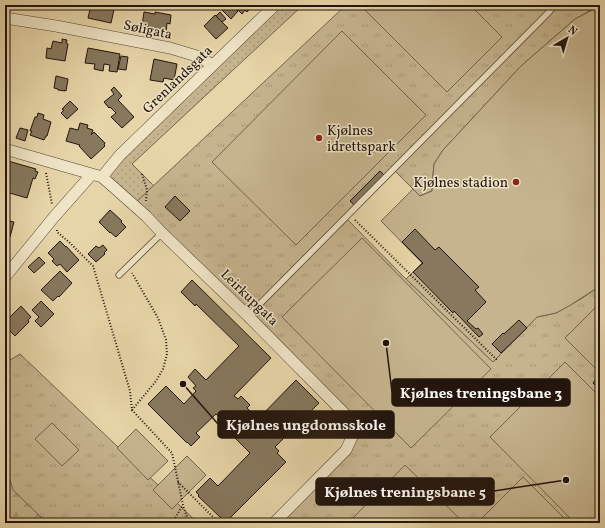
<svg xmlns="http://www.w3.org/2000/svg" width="605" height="528" viewBox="0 0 605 528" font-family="Vollkorn,serif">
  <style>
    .grass { fill: url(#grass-dots); stroke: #73644e }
    .forest { fill: url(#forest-firs); stroke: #73644e }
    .park { fill: url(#park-tufts); stroke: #73644e }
    .pitch { fill: #c5b48e; stroke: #73644e }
    .building { fill: #87785e; stroke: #21140d }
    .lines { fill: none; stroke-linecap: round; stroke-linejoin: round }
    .lane-casing { stroke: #524434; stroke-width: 7 }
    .street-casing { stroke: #524434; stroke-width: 12 }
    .path { stroke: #21140d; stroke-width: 2; stroke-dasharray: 1 2; stroke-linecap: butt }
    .lane { stroke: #efe4c6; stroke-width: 5.5 }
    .street { stroke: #efe4c6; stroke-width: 11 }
    .poi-dot { fill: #8f2418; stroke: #efe4c6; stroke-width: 1.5 }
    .labels { text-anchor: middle; stroke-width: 3; stroke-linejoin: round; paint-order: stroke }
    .street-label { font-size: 14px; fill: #21140d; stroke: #efe4c6 }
    .poi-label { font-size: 14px; fill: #21140d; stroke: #efe4c6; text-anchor: start }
    .leader { fill: none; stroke: #21140d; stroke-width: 1.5 }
    .callout-dot { fill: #21140d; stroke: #efe4c6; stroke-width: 1.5 }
    .callout { fill: #21140d; stroke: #21140d; stroke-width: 1.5 }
    .callout-label { font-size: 15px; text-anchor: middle; font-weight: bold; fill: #fff }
  </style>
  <defs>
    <pattern id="grass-dots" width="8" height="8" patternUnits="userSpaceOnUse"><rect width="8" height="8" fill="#c5b48e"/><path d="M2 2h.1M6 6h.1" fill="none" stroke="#a99a79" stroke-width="1.8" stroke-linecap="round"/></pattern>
    <pattern id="forest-firs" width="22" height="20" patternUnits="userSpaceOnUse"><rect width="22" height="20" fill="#c5b48e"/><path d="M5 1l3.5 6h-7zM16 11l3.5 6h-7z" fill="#a99a79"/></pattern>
    <pattern id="park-tufts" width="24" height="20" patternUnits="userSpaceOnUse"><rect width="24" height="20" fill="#c5b48e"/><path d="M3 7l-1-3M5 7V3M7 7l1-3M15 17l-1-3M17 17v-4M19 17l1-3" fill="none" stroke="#a99a79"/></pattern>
  </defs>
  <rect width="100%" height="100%" fill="#e6d5a8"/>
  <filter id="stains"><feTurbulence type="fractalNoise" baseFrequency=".005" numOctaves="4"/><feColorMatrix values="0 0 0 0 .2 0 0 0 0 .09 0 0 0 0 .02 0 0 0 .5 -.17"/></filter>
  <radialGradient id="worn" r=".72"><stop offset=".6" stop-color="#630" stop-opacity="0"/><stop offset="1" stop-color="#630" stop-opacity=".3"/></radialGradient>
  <path class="grass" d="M275,5H303L132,164L154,186L134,204L102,177Z"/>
  <path class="forest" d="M5,450L51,523H5Z"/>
  <path class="park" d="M346,5H600L575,19L521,66L443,150L434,164L433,175L432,191L420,196L393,169L345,217L406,279L493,362L537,317L556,313L581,299L600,286V523H277L346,450L351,424L134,204Z
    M20,354L198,523H47L13,490L5,463V363Z"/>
  <path class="pitch" d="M370,5H470L502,37L447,92L365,10Z
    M600,6V286L569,306L556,313L537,317L493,362L406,279L422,263L381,221L413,189L420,196L432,191L433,175L434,164L443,150L521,66L575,19Z
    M342,31L426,115L296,245L212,162Z
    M362,238L491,369L411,448L282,317Z
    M600,303V373L565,338Z
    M565,362L600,397V523H575L490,437Z
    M52,423L79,450L62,466L35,439Z
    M136,429L168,461L148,480L117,448Z
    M187,456L206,475L172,509L153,490Z
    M405,465L464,523H348Z
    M523,477L569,523H477Z"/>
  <path class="building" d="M91,5H115L111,23L88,18Z
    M222,5H232L238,11L231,19L219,7Z
    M233,5H253L247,12L245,10L242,14Z
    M144,12L155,14V12L171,15L170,24L167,23L166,33L152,30V28L142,26Z
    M220,12L226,19L222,22L216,16Z
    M215,15L228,28L216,39L204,26Z
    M62,39L67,40L66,43L68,44L65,61L46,58L47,48L51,49L53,41L62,43Z
    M88,48L120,54L117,72L109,71L110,65L104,64L103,71L94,69L95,64L85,63Z
    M121,56L128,57L126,70L118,69Z
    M154,59L177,64L174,80L164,78L163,82L150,80Z
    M56,76L68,79L66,91L65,90V91L58,90V89L54,88Z
    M114,87L122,96L118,100L134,117L122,128L111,117L116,113L110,107L109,108L104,102L114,94L111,90Z
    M70,101L78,109L67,119L61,113L64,110L62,109Z
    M38,113L44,115L43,119L51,122L47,136H46L44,140L30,135L32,131H30L35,117H37Z
    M80,123L88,125L87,128L93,130L91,135L94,132L105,143L104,145L105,146L91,159L79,146L80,145L66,141L70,128L78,130Z
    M20,128L28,130L25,141L16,138Z
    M8,161L36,169L35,171L38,172L35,179L33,178L27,198L6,192L5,170Z
    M380,171L384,175L354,205L350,201Z
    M175,196L190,211L180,221L165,207Z
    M110,210L122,221L121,222L126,227L116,237L110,232V233L99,222Z
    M5,220L14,222L10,237L5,235Z
    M415,229L435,250L439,247L479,287L475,290L486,302L467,321L476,329L478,328L483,334L479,337L454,311L453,313L413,272L423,263L402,242Z
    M60,241L66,247V246L79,260L67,272L60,264L57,266L52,261L54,259L48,253Z
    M103,245L107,250L104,253L105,254L96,262L88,254L96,246L99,248Z
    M39,257L45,263L34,273L28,267Z
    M60,271L72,283L59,297L58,296L53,301L41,290Z
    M192,280L271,358L234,396L238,399L241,396L250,405L247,408L258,419L296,380L319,403L275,447L279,451L277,453L286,462L226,522L223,519H222L198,496L199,495L196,492L210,478L218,486L250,453L217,420L220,418L216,414L196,433L200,437L191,446L187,442V443L148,404L166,386L184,404L196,391L193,388L196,386L188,377L195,369L206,380L239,346L196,304L195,306L181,292Z
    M41,301L54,314L41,327L35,321L39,317L32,310Z
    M21,306L31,317L28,320L29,322L15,336L5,326V318L7,316L9,318Z
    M519,320L527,328L501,353L492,344L503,333L504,334Z
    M600,374V390L593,383Z"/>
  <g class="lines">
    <defs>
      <path id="lane" d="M119,275L162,233
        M248,316L549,12L555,5"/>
      <path id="street" d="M5,18L56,26L170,48L200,57L212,65
        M5,149L102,177L146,216L162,233L248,316L344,413L351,424L352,437L346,450L276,521L277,523
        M102,177L120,155L275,5
        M5,277L54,217L92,174"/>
    </defs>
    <use href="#lane" class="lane-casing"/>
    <use href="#street" class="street-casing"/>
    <path class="path" d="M46,173L52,204
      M142,174L147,190L146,201
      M355,220L498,361
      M57,230V232L69,242L93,266L130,391L132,410L172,453L183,505L189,523
      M132,410L156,381L163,369L167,354L166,340L158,318L132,273
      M178,482L219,523
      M5,512L14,523
      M172,523L183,505"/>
    <use href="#lane" class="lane"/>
    <use href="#street" class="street"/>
  </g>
  <g class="poi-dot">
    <circle cx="319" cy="138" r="4"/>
    <circle cx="516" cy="182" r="4"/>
  </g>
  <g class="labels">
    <g class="street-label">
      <text transform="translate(148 29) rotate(12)" y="5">Søligata</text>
      <text transform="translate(177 79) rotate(-44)" y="5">Grenlandsgata</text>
      <text transform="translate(250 297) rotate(44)" y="5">Leirkupgata</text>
    </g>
    <g class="poi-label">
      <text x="327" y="135">Kjølnes<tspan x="327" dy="16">idrettspark</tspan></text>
      <text x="508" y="187" text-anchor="end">Kjølnes stadion</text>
    </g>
  </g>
  <path class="leader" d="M386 343L392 392M183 384L218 424M566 480L494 491"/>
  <g class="callout-dot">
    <circle cx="386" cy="343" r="4"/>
    <circle cx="183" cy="384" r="4"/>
    <circle cx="566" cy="480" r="4"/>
  </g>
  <g class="callout">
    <rect x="392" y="379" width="178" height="27" rx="4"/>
    <rect x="218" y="411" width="176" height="27" rx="4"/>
    <rect x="316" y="478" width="178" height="27" rx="4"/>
  </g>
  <g class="callout-label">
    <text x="481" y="398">Kjølnes treningsbane 3</text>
    <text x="306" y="430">Kjølnes ungdomsskole</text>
    <text x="405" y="497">Kjølnes treningsbane 5</text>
  </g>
  <rect width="605" height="528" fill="none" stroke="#e6d5a8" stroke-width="20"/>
  <rect x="6" y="6" width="593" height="516" fill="none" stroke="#21140d" stroke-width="2"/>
  <rect x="10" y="10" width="585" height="508" fill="none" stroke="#21140d"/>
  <g transform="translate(567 38) rotate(38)" stroke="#efe4c6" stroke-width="3" paint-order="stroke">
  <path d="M0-3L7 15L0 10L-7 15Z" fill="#21140d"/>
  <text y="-6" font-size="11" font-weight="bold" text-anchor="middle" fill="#21140d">N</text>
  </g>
  <rect width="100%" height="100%" filter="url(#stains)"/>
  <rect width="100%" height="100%" fill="url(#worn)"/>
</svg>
